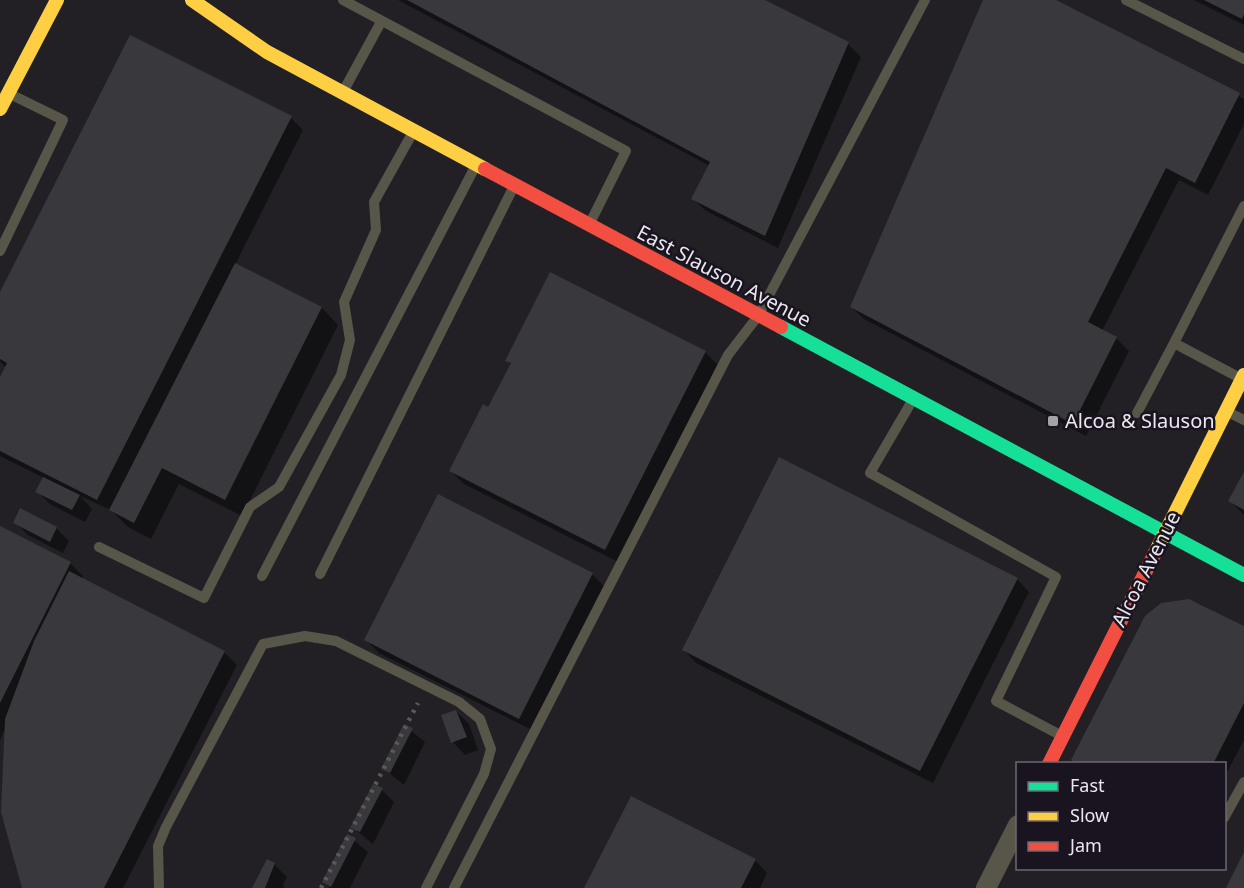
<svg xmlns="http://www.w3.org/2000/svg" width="1244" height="888" viewBox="0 0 1244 888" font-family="'Noto Sans',sans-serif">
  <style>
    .shadow { fill: #0007 }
    .building { fill: #39383c }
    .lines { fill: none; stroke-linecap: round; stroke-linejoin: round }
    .lane { stroke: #585649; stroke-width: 10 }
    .street { stroke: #585649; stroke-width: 20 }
    .fast { stroke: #16e098; stroke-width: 14 }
    .slow { stroke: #ffcf43; stroke-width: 14 }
    .jam { stroke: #f24e42; stroke-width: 14 }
    .rail { stroke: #5c5a57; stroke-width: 4.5; stroke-dasharray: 3 6; stroke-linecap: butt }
    .poi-dot { fill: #a4a1a8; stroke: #19141f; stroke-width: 2 }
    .labels { text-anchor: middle; stroke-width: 5; stroke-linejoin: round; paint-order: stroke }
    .street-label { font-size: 20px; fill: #eae7ef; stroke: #19141f }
    .poi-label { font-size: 20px; fill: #eae7ef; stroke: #19141f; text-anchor: start }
  </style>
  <rect width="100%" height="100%" fill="#222025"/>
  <path class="shadow" d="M398,0H762L848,44L861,57L778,248L706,211L693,199L710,166Z
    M985,0H1053L1244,99V124L1208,195L1179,180L1102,331L1116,338L1129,351L1086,436L864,319L851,307Z
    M1194,0H1244V25Z
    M291,118L303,130L235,265L322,308L338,325L242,516L179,484L151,539L128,527L111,510L80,496L92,509L85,522L50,504L37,491L44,478L0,456V380L6,368L0,361V295Z
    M705,352L718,365L618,562L464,484L451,471L489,409L512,365L507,360Z
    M1244,476V515L1230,501Z
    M15,522L56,528L69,541L63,553L28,535Z
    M0,528L70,563L83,576L82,579L224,652L237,665L123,888H24L6,727L0,740Z
    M592,574L605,587L532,730L379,653L366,640Z
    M1017,579L1029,592L933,783L696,663L684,650Z
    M1183,600L1200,604L1244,627V740L1224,778V764H1076Z
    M456,711L469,724L478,750L465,755L453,742Z
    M405,726L425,742L404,785L383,768Z
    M382,790L394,802L373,844L352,827Z
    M348,836L368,852L350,888H330L324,882Z
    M755,860L767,873L760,888H586Z
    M274,864L287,877L283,885L284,888H254Z"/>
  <path class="building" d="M407,0H765L849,42L765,236L691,199L710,162Z
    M983,0H1056L1240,93L1195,183L1166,168L1088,322L1117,337L1073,424L850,307Z
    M1204,0H1244V14L1242,19Z
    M130,35L292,116L97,500L0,451V377L7,363L0,359V292Z
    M235,263L322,307L225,500L162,468L134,523L109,510Z
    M550,272L706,351L605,550L449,471L483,404L488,407L511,363L505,361Z
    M779,457L1018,578L920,771L682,650Z
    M1244,472V510L1228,501Z
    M43,477L80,495L72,510L35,492Z
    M438,494L593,573L519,719L364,640Z
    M20,508L57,527L50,542L13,523Z
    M0,526L71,562L0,703Z
    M69,571L225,651L104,888H22L1,812L5,719L34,641Z
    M1189,599L1244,626V703L1213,764H1077L1071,760L1145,616L1161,603Z
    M456,710L467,737L451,743L441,715Z
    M404,724L413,728L390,773L381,769Z
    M373,784L383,788L360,832L350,828Z
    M631,796L756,859L741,888H584Z
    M347,834L356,838L331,887L322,882Z
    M1244,852V888H1226Z
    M267,859L275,863L265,888H252Z"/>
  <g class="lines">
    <path class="lane" d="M343,0L626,151L591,221
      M1126,0L1244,59
      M344,90L381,22
      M0,251L63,120L10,94
      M1240,378L1174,343L1244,206
      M912,401L870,473L1056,577L996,701L1062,736
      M1226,411L1244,420
      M1137,413L1174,343
      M99,547L204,598L250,507L279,487L341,375L350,340L344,302L376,230L374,202L413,132
      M320,574L514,186
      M262,576L476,165
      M1224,818L1244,782
      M159,888L158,846L166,827L263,644L305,636L336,641L459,702L480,719L491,749L484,774L426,888
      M454,888L728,355L758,316L925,0"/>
    <path class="street" d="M986,888L1018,825"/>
    <path class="fast" d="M781,327L1244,575"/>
    <path class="slow" d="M192,0L267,52L485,169
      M0,109L57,0
      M1155,553L1244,375"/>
    <path class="jam" d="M485,169L781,327
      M1049,764L1155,553"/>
    <path class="rail" d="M321,888L418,703"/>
  </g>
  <rect class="poi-dot" x="1047" y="415" width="12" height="12" rx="3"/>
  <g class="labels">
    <g class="street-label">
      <text transform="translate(724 276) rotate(28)" y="7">East Slauson Avenue</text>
      <text transform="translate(1146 569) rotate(-63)" y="7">Alcoa Avenue</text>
    </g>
    <g class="poi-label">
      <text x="1065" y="428">Alcoa &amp; Slauson</text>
    </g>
  </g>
  <rect x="1016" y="762" width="210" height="108" fill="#19141f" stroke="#6d6872" stroke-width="1.5"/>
  <rect x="1028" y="782" width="30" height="9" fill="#16e098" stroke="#6d6872" stroke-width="1.5"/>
  <text x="1070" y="792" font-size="18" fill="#eae7ef">Fast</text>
  <rect x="1028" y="812" width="30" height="9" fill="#ffcf43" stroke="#6d6872" stroke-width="1.5"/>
  <text x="1070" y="822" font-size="18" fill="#eae7ef">Slow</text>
  <rect x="1028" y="842" width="30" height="9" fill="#f24e42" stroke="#6d6872" stroke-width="1.5"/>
  <text x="1070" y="852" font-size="18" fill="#eae7ef">Jam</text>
</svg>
